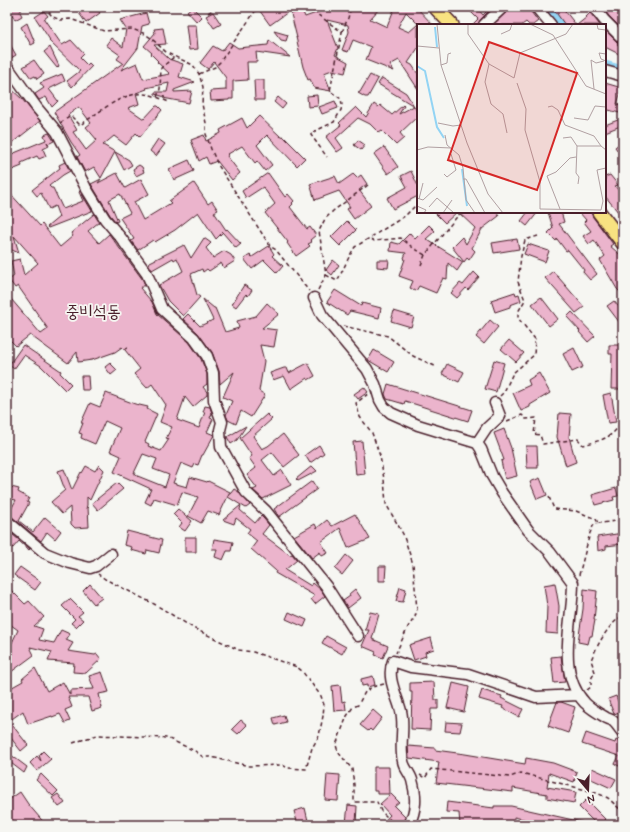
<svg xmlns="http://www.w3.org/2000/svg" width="630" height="832" viewBox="0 0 630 832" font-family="Mynerve,'Poor Story',sans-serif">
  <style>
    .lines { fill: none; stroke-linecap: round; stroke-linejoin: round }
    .canal { stroke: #93d4f4; stroke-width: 9 }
    .building { fill: #ebb4cc; stroke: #4a1f2b; fill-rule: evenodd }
    .minor-casing { stroke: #4a1f2b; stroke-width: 13 }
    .major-casing { stroke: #4a1f2b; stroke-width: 16 }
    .path { stroke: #4a1f2b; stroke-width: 1.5; stroke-dasharray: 4 3; stroke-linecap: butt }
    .minor { stroke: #f6f6f2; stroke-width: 10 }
    .major { stroke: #f8e281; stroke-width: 13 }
    .labels { text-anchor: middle; stroke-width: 3.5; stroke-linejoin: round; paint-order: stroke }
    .quarter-label { font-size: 17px; fill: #4a1f2b; stroke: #f6f6f2 }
    .inset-river { fill: none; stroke: #93d4f4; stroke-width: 2 }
    .inset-road { fill: none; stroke: #b1a0a2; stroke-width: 1 }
    .view { fill: #d62828; fill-opacity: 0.15; stroke: #d62828; stroke-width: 2 }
    .inset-edge { fill: none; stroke: #4a1f2b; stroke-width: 2 }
  </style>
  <rect width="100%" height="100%" fill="#f6f6f2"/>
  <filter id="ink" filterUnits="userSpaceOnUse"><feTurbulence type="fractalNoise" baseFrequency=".025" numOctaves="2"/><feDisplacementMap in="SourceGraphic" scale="8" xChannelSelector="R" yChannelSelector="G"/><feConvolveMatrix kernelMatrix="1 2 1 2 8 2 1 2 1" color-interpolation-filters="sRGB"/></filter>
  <g filter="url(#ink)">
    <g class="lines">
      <path class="canal" d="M548,7L560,25
        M605,65L623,70"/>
    </g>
    <path class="building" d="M8,7H23L20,12L22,16L15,20Z
      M87,7H96L100,13L86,23L79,13Z
      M192,7L202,17L197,22L187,11Z
      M257,7H295L270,25Z
      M317,7H381L370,19L387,27L395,7H416L433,25L418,24V48L408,63L412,65L418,74V89L399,60L390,65L394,71L366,60L371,47L353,40L348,52L342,50L349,32L348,25L327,20L338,48L335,55L348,62L345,73L332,70L324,73L331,91L314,88L310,79L308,80L303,67L296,37L297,38L291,14L302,10L305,17L319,12ZM406,12L418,24L409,32L398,27Z
      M466,7H476L483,15L489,9L490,10L480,20L478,25H472L478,19Z
      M512,7H519L523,12L528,8L538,21L533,25H529L526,22L522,25H493Z
      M552,7H562L576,25H565Z
      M602,7H623V30L609,16Z
      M44,11L48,16L44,19L62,45L71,40L84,54L80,58L87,65L89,63L92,66L72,87L67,81L80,71L49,41L50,40L35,17Z
      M213,12L221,24L214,28L206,16Z
      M146,13L149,24L142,26L138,48L121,70L137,63L143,79L170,74L157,62L158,61L151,54L152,53L144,46L155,33L154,29L163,28L166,44L154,45L169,59L183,64L179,77L195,82L174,90V92L192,91L189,103L163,98L165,97L155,94V92H167L169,83L146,88L147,89L136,93L139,104L128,108L144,119L156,106H158L162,110L140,137L136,133L126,145L114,136L103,145L129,160L132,165L124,170L115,152L101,178L94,167L85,172L77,157L80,155L71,142L54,112L123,63L117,59L120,55L106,45L111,38L123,47L126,29L120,20ZM79,107L91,123L86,127L97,140L86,150L73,132L77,130L68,115Z
      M590,13L600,25H577L587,17H586Z
      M27,23L35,43L31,45L21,27Z
      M186,25H196L198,49L189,50Z
      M605,30L618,43L617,44L623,47V56L605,47Z
      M274,31L288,35L286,41L281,40Z
      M7,39L16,55L8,60H7Z
      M269,40L290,57L256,52L257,62H247L248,80L233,81V99H229V100L211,101L210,91L226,90V78L214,62L208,69L200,63L213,46L222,51L229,42L238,48L268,45Z
      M50,47L59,66L57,68L44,52Z
      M34,60L44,74L37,79L35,76L31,78L23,67Z
      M62,74L65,81L49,89L58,101L52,107L46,97L39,100L35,94L44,88L40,83Z
      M370,75L378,79L368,97H365L358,93L360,92Z
      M382,78L406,93L414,106L378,84Z
      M254,80H264V100H255Z
      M605,83L622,88L617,104L623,105V114L605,109Z
      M7,85L22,99L40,121L7,147Z
      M317,95L318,106L308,107L307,96Z
      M278,97L286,104L282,109L274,102Z
      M335,101L338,108L322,114L319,107Z
      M374,104L378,107L380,105L392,115L403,105L404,106L399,114L414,106L418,113V116L400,133L404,138L396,145L382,131L379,133L370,124L358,118L336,138L343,148L337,152L326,137L341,125L339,123L356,107L366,117Z
      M259,116L281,137L283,136L305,158L297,166L267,135L257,145L272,165L265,171L257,161L255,163L242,146L228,154L229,155L227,156L240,173L232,180L217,161L209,164L206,157L199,161L191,140L204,135L206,141L221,133L220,130L242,118L247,128Z
      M623,118V125L605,132V125Z
      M49,133L54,141L48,144L47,142L49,146L43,149L46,156L39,159L37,156L21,163L22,166L12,170L7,156L46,140L44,135Z
      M158,139L165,144L156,156L150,151Z
      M358,140L365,145L361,150L354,145Z
      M623,141V158L615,147Z
      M384,147L398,167L388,174L374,154Z
      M189,160L194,171L174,180L169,169Z
      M65,162L70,171L63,175L49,186L51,188H53L63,209L83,201L79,192L80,191L92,211L48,228L47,227L59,217L55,206L49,209L41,193L37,196L32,190L60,168L59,165Z
      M139,165L142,167L144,172L136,176L133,169Z
      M411,171L418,186V196L393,209L387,198L407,187L401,176Z
      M117,173L125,188L141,179L149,194L134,202L143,220L171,203L169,201L194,183L208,204L212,201L218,210L214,212L226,230L227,229L241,244L236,248L223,233V232L216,239L198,212L175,230L155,242L153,240L138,250L131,241L134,239L120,218L130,213L120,194L109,200L118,221L116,222L110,215L91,184L101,179L98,183Z
      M268,173L285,197L288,194L294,201L292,203L293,204L290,207L307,229L310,227L316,235L310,240L312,242L308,244L310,246L296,256L287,243L288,242L265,213L275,204L263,187L246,198L242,191Z
      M353,174L357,178L361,175L367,184L359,190L371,206L354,219L347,209L350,207L339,191L315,200L310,184L335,176L339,184Z
      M610,175L618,185L615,186L623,196V218L605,196V177Z
      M7,190L40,226L42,224L60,247L73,236L71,233L94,214L99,222L88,231L99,243L109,234L143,280L145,285L140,288L152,302L157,314L189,342L201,359L207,374V384L203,387L207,392V395L193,407L185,397L177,420L199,428L205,412H203L205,406L210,407L212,413L210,418L213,419L207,432L214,435L203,455H202L198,465L195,464L193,468L181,463L173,483L187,487L190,477L207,482L208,481L230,492L219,515L208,511L201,523L188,516L198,497L182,492L177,505L154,498L151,505L145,502L151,489L114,472L121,456L110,451L120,428L105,421L95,444L81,438L82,434L79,433L83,423H81L90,403L100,407L106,393L135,404L148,407L147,409L157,414L145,442L149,444L148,446L161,451L169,439L166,438L172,427L160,422L166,405L152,384L147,388L134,374L140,369L125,350L128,348L124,349L122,347L115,352L92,360L78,362L77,352L68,363L30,335L16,346L7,337V302L11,299L41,334L48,329L18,286L15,288L9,280L14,276L11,261L20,259L24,275L38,263L14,236L19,253L7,248ZM143,454L157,459L153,469L169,475L165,487L135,475L136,473H134Z
      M434,212H457L445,223Z
      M458,212H496L499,216L482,229L472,248L475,251L469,260L467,258L464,262L452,247L462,237L466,244L475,228Z
      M528,212H538L527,226L521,221Z
      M548,212H561L564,222L559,224L597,274L590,280L583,272L584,270L568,250L566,251L557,239L556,241L548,233L553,228Z
      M579,212H591L593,217L613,244L610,246L623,257V295L617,289L600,260L605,256L594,240L589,244L583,236L591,231L584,222L586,220Z
      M347,221L356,230L340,246L331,237Z
      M429,225L435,231L426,239L463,262L457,271L448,263L447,279L443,278L436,293L419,286L416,291L410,288L413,281L399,276L405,259L404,258L406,253L390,251L391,242L399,244L410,233L415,239Z
      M204,238L211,243L206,248L213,258L224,251L231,255L235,261L224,268L221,263L209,271L207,269L203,272L202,269L191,274L197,295L200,297L183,316L168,301L159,285L183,271L177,258L174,260L173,258L152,270L148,263L184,245L191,258Z
      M517,239L519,249L494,253L492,243Z
      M528,244L549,251L545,262L524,254Z
      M269,246L274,254L272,256L283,266L277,273L264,260L252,269L244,259L250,255L252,257Z
      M333,260L339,265L332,275L326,270Z
      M377,260H389L388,268L377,267Z
      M553,271L584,307L576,313L545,278Z
      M474,272L479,277L468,290L466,288L457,298L451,293L460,283L463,285Z
      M244,285L252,290L248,296L246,294L236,307L232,304Z
      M335,290L361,306L362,303L381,308L379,318L350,311L347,315L327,302Z
      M515,292L516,295L519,294L521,301L510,305V307L495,312L491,300Z
      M541,297L558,319L549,326L532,304Z
      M203,299L214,308H215L225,332L239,328L237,321L256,316L267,303L279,314L262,328L277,330L274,347L260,345L264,361L259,391L265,395L251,417L241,411L236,424L228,420L226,415L232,401L223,397L234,372L220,384L219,371L212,352L198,333L183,319L188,314L200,326L213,320Z
      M614,301L623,312V327L607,306Z
      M394,311L414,317L411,327L391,321Z
      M572,312L595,336L588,342L579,332L580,331L567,317Z
      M490,320L498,327L484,344L476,337Z
      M509,340L524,353L516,362L501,349Z
      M23,345L61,371L60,373L71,384L65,390L41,366L24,355L14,369L9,365Z
      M609,345H623L621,374H623V383H621L620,389H611L612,354H609Z
      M574,348L583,367L572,372L563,354Z
      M374,350L394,362L388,372L368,360Z
      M494,360L504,363L496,392L485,389Z
      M110,363L117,370L111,375L105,367Z
      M308,363L315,376L308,380L307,378L291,389L284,376L273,380L270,373L284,368H287L289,373Z
      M447,364L464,372L459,382L442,374Z
      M539,373L550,393L530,405V407L521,411L513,393L530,385L528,380Z
      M81,376H88L89,390H82Z
      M388,384L472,410L468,421L405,401L404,404L387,399L385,394Z
      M364,387L368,392L358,399L354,394Z
      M611,393L616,422L608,423L603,395Z
      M559,413L571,414L569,437L576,462L566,466L557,437Z
      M267,414L272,419L253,436L262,449L268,446L283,434L299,455L284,467L272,452L262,460L274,476L282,470L291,485L263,499L253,490L257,488L247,475L256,468L249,458L252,456L240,438Z
      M246,426L237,440L231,444L227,437Z
      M504,429L511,448L517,476L505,479L501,461L504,460L494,433Z
      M362,441L365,474L356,475L353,442Z
      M319,445L324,453L310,463L305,455Z
      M526,446H537L538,468H527Z
      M99,465L104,470L90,500L87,497V505L86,509L88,507L89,527L75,528L71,524L70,507L62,514L51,502L65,490L58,471L64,469L72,490L81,472L82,473L86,466L95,471Z
      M312,466L317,471L298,481L296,479Z
      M540,478L547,495L537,499L530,482Z
      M312,481L317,489L279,517L274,509Z
      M117,483L123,489L98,510L92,503Z
      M7,486L19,489L18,492L29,498L27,502L29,503L19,521L33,532L45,517L61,531L55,539L47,532L41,541L11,516L8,515L16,500L7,498Z
      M616,488L618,496L613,497L614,500L595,505L592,495Z
      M234,489L239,492L250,505L246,508L241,505L240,510L255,523L261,516L264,519L269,525L262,534L290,555L292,554L297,560L285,570L311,586L313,583L321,590L325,596L315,604L311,599L315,596L275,573L276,571L251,549L257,541L247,533L250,529L236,518L234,524L223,520L241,505L228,497Z
      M178,509L192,521L185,531L179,527L182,523L173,514Z
      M355,514L370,539L348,548L340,528L321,542L328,553L322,556L320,552L312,558L294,536L315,524L317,528L327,520L332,526Z
      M7,530L30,549L29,550L19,541L13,548L7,543Z
      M127,531L162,540L159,553L147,550L146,554L131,550L132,547L124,545Z
      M623,533V544L606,546V549L598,551L597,537Z
      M185,537H196V552H185Z
      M214,539L233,542L231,551H227L223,560L215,557L217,549H212Z
      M346,555L353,561L342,575L335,569Z
      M379,566H386L385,581H379Z
      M20,567L41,582L35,590L14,575Z
      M555,583L559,606L558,634L546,633L547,606L544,585Z
      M90,584L102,598L94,604L83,591Z
      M7,586L25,604L29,601L44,617L34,626L43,629L39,640L54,643L61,630L70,634L66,640L73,643L68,651L95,655L97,654L101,659L86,673L73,672L74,663L48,661L52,652L30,647L34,655L7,675V651L9,649L18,630L7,622Z
      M400,587L406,589L403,602L396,601Z
      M355,589L361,598L348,608L343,601L350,596L349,594Z
      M584,589L597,591L594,620H595L592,636H590L588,644L578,642L583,609Z
      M70,599L83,612L78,616L83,620L76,627L71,623L75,619L62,606Z
      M289,612L307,620L304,627L286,619Z
      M370,612L379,614L372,639L388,646L383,658L375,655L376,652L362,646L369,630H365Z
      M326,636L346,647L342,654L322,643Z
      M431,638L434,649L425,652L426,656L414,660L409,645Z
      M561,656L565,682L554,683L551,657Z
      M35,668L47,691L63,682L70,695V690L94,689L89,676L102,672L109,692L99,694L102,708L92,711L88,697H68L72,707L65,710L70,721L65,723L60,714L52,717V716L28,724L23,711L9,721L28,745L21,751L7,733V690L23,681L22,679Z
      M373,676L375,685L367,687V685L362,686L361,679Z
      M434,682L435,700H438V709H431L430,730L411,729L412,692H410V683Z
      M453,683L469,687L464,712L447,708Z
      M340,685L342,702L345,701L346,710L334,711L332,686Z
      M482,690L502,696L501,698L523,709L519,717L502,708L503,706L479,699Z
      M616,696L622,711L614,714L608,699Z
      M557,702H561L575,707L570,724H571L568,733L548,726Z
      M373,710L382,718L372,731L370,729L368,731L360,725Z
      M284,715L286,722L275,725L273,718Z
      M241,720L247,725L238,734L232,729Z
      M446,722L462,723L460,732L445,731Z
      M586,733L615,743L616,740L623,743V768L615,764L619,756L582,744Z
      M408,746L435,748V750L465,754L525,764L526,758L553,763L577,772L574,782L549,773L547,787L576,792L574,803L547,798V794L513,788V792L436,783L439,762L409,758Z
      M43,751L51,759L37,771L30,763L37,756L41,761L39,755Z
      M7,752L27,767L24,773L7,760Z
      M374,767H389L390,794H377V791H374Z
      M592,768L616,779L611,788L587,777Z
      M41,774L58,791L53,796L36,780Z
      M327,774L340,775L338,801L325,800Z
      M20,792L28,804L46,825H11L7,819V801Z
      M58,794L65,803L59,807L52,798Z
      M391,794L399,802L394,806L405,817L403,825H381L390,815L380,804Z
      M586,800L606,820L602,825H597L579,807Z
      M447,802L494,808V806H511L582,822L581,825H549L514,817L513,825H460L459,813L446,812Z
      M348,805L357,806L356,824L346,823Z
      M305,808L309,825H298L294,811Z"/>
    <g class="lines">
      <defs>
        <path id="minor" d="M536,7L551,25
          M594,7L604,20L623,39
          M484,25L503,7
          M7,66L37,108L57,132L86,188L105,219L121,238L147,274L162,309L194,338L207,356L213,373L214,400L222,422L220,430L221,447L246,492L266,511L326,586L358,636
          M605,71L623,76
          M314,298L322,315L367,369L375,384L380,400L384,407L391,413L418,425L477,443L481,449L492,476L502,493L528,530L550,552L573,583C573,621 555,671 585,703C590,708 598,713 605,717C607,719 611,719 613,721C617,724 620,730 623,733
          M477,443L487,428L500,416L495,403
          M7,521L45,553L70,563L90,568L96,566L111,554
          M409,825C416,810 417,797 412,780C410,773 404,768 403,761C399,745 405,727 401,711C397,695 386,678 393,661L411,667L468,674L536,697L578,695"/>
        <path id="major" d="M435,7L452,25
          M599,212L623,243"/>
      </defs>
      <use href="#minor" class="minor-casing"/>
      <use href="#major" class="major-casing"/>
      <path class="path" d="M44,7L53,17L61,20L70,19L76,21L104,31L132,29L143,33L151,38L167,53L193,65L199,74L203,87L202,104L206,123V134L211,149L218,165L270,246L276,250L309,291
        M307,7L342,32L330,91L341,99L342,105L341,110L334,122L311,133V135L327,157
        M208,13L218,7
        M342,32L348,18L351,7
        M199,74L215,67L220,62L258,7
        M157,97L160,89L161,68L175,56
        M60,123L71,116L80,125C97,114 122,92 143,94C152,94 161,99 169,102
        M371,239L374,241L401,238L412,247L425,255
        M421,265L425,255L461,212
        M326,275L337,281C344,269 348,257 355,247L405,216L418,203
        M318,290L326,275L319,231L325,219L333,211L368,185
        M343,326L388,336L413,356L437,367
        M368,394L356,403L360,417L372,433L380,456L384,479L386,504L403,534L413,564L417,610L415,617L408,627L396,653
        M500,396L504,392L513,373L534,355L535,339L518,318V312L525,300L518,282L521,256L525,240L538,236
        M507,421L522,415L526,419L536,418L534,434L540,435L543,444L578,439L583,445C603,440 616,437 623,417
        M549,497L554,509L576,511L596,519L598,523
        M579,575L590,533L594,524L623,520
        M623,644V645
        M384,684L372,687L365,692L358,705L353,707L347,716L336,745L338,752L352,769L354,785V802H377L381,811L395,825
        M587,690L591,687V679L595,672L591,660C598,644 608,624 623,616
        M73,743L97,735L167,738L195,751L203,757H211L249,766L283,765L287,768L306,769L312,748L319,736L323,716L324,705L321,696L302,671L297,667L253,652L239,650L195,629L156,605L105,579L98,574
        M420,775L425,778L431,769L510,777L521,773L597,793L608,798L623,812"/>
      <use href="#minor" class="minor"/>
      <use href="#major" class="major"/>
    </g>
  </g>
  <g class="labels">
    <g class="quarter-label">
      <text x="93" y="317">중비석동</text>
    </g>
  </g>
  <g transform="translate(417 24)">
    <rect width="189" height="189" fill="#f6f6f2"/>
    <path class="inset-river" d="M18,3L20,23M0,42L8,47L20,103L27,114M45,145L50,182"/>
    <path class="inset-road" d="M20,0L24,41L50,119L71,170L86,189M51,0V10L72,40L68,58L74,80L86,90L90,109M113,0L136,11L169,62L189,70V74M180,0L181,5L189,6M84,10L93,6L95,0M0,22L22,24M189,30L182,29L184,35L189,37M72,40L97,54L103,29L149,10L156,0M24,41L30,39L31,30L34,29M100,59L109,85L108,106L123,158V185L184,186L186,177L180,146L189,144M177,65L174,36L179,39L187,37M131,83L135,82L141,86L148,101L177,112L184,122M157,94L171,96L178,82L189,83M21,99L36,102L44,101M28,111L30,121L42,131L46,144L49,176L58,189M146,114L154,113L160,122M0,126L11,123L34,124M27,150L30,153L39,146L34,130M46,155H49L68,189M161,160L162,153L159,149L160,122H184L189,126M0,174L6,176L20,163M2,175L6,159M0,182L9,186L7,189M12,183L20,174L37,189M143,185L130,152L139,148L153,134L159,133M26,189L35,176"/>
    <path class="view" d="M72,18L160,49L120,166L31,136Z"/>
    <rect width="189" height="189" class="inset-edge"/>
  </g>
  <rect width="630" height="832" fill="none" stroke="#f6f6f2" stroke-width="24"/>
  <rect x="12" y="12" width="606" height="808" fill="none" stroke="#4a1f2b" stroke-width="1.5" filter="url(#ink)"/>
  <g transform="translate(588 790) rotate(161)" stroke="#f6f6f2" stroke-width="3" paint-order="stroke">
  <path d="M0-3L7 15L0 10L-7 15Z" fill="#4a1f2b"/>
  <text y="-6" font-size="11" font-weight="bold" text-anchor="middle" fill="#4a1f2b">N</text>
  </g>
</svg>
